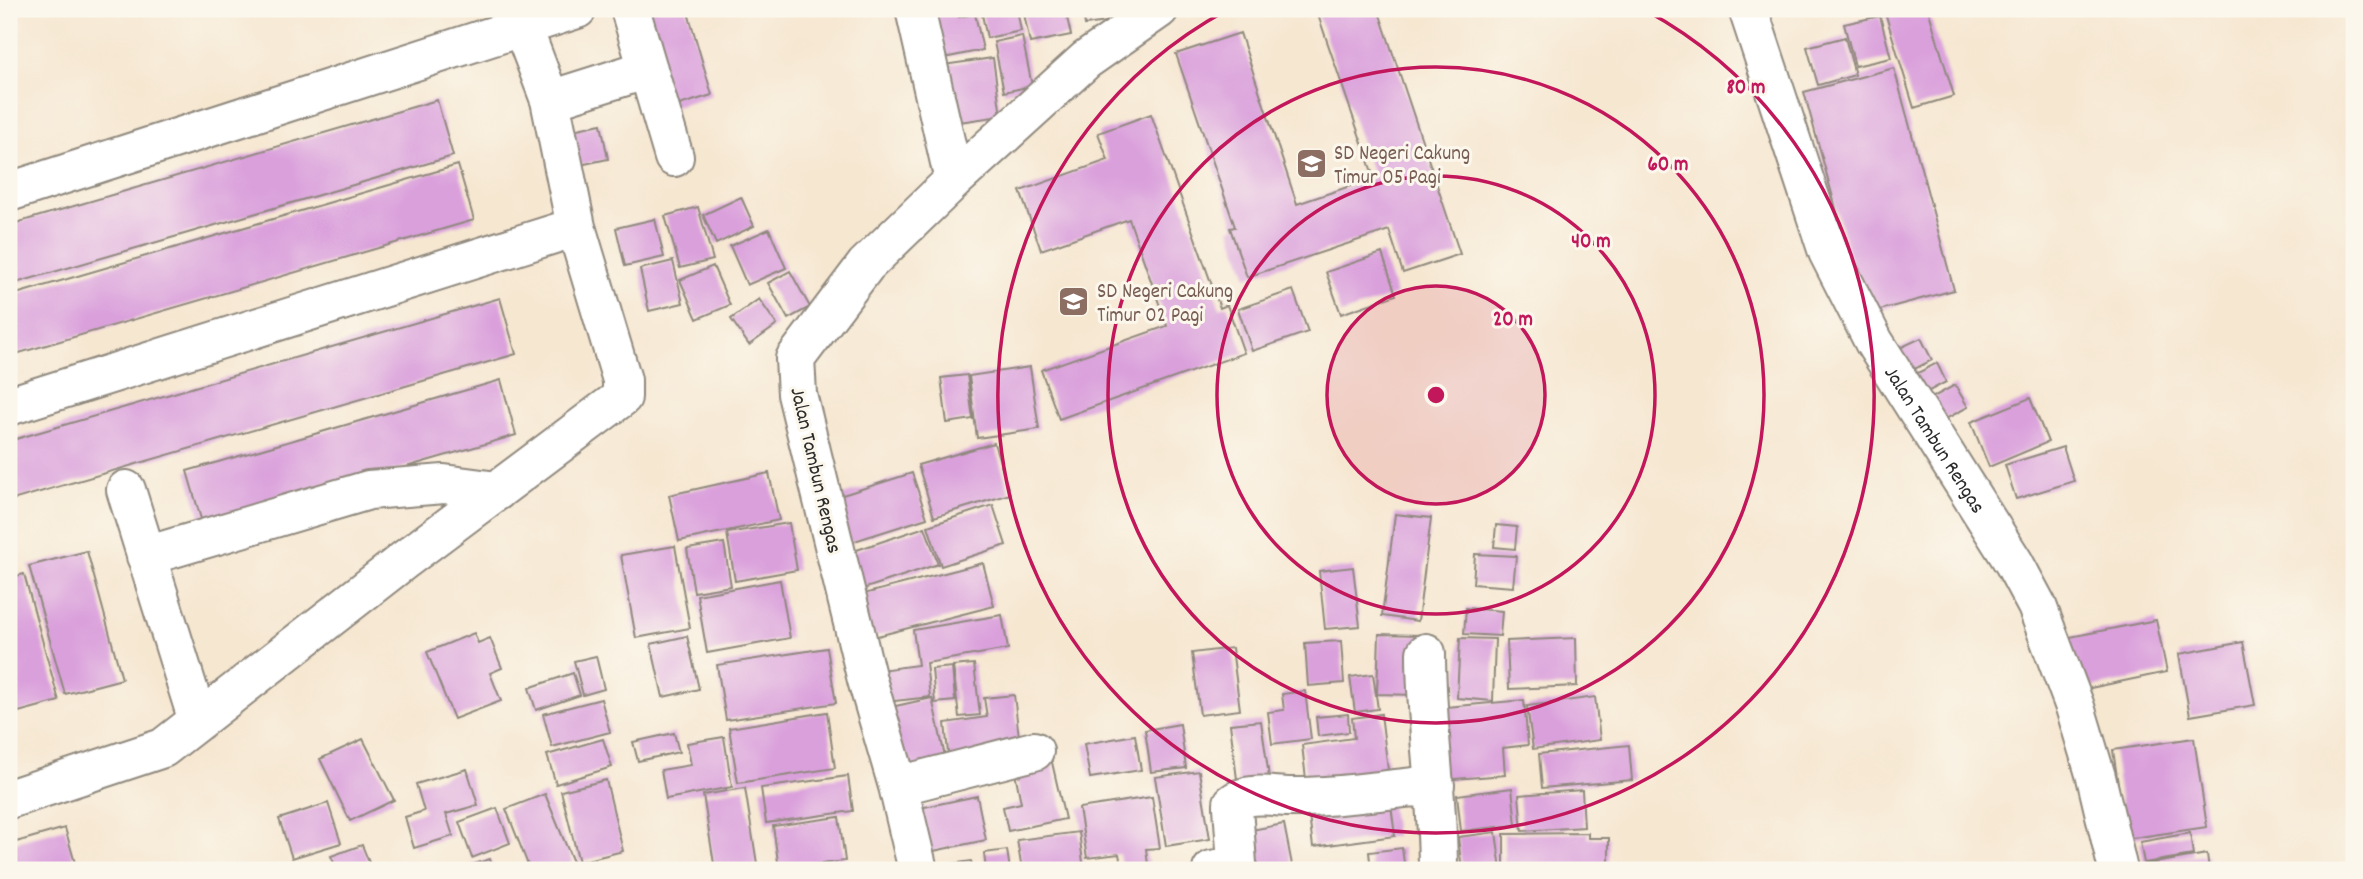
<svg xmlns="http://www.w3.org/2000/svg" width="2363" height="879" viewBox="0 0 2363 879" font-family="Dekko,sans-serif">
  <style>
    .building { fill: #daa0dc }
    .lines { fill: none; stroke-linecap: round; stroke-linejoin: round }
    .street-casing { stroke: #90897e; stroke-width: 42 }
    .secondary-casing { stroke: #90897e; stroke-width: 42 }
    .street { stroke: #fff; stroke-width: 38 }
    .secondary { stroke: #fff; stroke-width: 38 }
    .ring { fill: none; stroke: #c2185b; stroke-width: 3.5 }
    .labels { text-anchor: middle; stroke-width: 6; stroke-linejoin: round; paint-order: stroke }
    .education-label { font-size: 21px; fill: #785e54; stroke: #fbf7ec; text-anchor: start }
    .street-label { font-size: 21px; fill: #2b2b2b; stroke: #fbf7ec }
    .centre { fill: #c2185b; stroke: #fbf7ec; stroke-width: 3.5 }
    .ring-label { font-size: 21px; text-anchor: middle; font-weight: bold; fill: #c2185b; stroke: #fbf7ec; stroke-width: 6; stroke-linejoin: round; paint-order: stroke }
  </style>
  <rect width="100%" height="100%" fill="#fbf7ec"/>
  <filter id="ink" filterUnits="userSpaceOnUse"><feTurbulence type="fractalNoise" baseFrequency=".0143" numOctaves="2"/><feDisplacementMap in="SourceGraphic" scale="14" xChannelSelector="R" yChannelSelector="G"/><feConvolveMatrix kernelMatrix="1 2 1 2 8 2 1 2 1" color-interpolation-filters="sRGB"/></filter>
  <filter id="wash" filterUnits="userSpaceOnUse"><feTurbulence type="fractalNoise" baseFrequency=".00686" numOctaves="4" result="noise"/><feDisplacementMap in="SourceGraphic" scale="28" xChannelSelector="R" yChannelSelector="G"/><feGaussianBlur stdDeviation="1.57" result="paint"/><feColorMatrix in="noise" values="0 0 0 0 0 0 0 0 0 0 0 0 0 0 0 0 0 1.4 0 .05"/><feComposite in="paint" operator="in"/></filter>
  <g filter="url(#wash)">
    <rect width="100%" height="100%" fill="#f6e7d1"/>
    <g id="blocks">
      <path class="building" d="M637,9H687L712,95L666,109Z
        M924,9H957L959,17L975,14L983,50L934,60Z
        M1017,9L1021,31L987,38L981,10Z
        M1023,9H1065L1071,35L1030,43Z
        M1083,9H1111L1113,21L1085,25Z
        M1316,9H1378L1460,254L1403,273L1389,230L1247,277L1230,228L1235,227L1176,54L1240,33L1297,204L1374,178Z
        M1884,9H1928L1954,96L1914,108Z
        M1880,16L1891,58L1855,66L1844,24Z
        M1022,36L1032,86L1004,92L994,42Z
        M1845,37L1855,75L1818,85L1807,47Z
        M993,58L1001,116L945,124L936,66Z
        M1894,68L1954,290L1865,314L1804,92Z
        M437,100L453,156L9,285V225Z
        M1151,114L1220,308L1227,305L1244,353L1059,419L1041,370L1167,326L1129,219L1041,250L1020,191L1108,160L1098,133Z
        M601,124L608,159L575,166L568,131Z
        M458,165L474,220L9,356V296Z
        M741,197L754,226L716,244L703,215Z
        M698,207L713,260L680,268L665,216Z
        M655,219L664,257L625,266L616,228Z
        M769,229L786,268L747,285L730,246Z
        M1382,253L1396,295L1341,314L1326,272Z
        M673,261L683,303L649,311L640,269Z
        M713,266L730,305L697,319L680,280Z
        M790,271L810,307L788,319L768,283Z
        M1293,290L1308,332L1252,351L1238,309Z
        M500,298L516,354L9,501V441Z
        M759,299L777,325L749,345L731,319Z
        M1921,338L1932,360L1903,375L1891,352Z
        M1937,363L1946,382L1916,398L1906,379Z
        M1030,367L1039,429L977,438L969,376Z
        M967,375L973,419L947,423L941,378Z
        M501,380L516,435L203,526L187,471Z
        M1955,385L1968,407L1938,423L1926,401Z
        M2030,398L2048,442L1989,467L1971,422Z
        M994,443L1010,494L934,517L918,465Z
        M2063,447L2074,481L2016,499L2005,465Z
        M769,473L779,520L679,541L669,495Z
        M912,473L927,518L845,544L830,499Z
        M993,505L1006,545L941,566L928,526Z
        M1395,514L1431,518L1418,621L1382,616Z
        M789,523L797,570L735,581L727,533Z
        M1496,525L1517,527L1515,549L1494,547Z
        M925,527L938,564L854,592L842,555Z
        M724,543L731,586L694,592L687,549Z
        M675,546L690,628L636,638L621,555Z
        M87,551L122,679L65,694L29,566Z
        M1475,554L1516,556L1513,587L1473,584Z
        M983,563L994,606L862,640L852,597Z
        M1353,567L1360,626L1325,629L1319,571Z
        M24,574L59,701L11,714L9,706V578Z
        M780,580L790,638L707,653L697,595Z
        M1466,608L1502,611L1500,636L1464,634Z
        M1002,615L1008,649L926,663L930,697L877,703L872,671L918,665L913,630Z
        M2156,620L2167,672L2076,691L2065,638Z
        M474,633L478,643L490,638L502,668L490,673L501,701L454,719L427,652Z
        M1379,634L1421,635L1418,695L1377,694Z
        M687,636L699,689L663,697L651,644Z
        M1460,638L1495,639L1493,701L1457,698Z
        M1576,638L1577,686L1509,689L1507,641Z
        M1341,641L1344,683L1308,686L1305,643Z
        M2243,642L2255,705L2190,716L2179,654Z
        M827,648L836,703L726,720L717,665Z
        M1232,648L1240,710L1200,715L1192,653Z
        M596,656L604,689L583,695L574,661Z
        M974,664L980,715L959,717L953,666Z
        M952,667L955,701L935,703L932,669Z
        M573,673L580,695L536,710L529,688Z
        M1373,674L1378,709L1355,712L1350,677Z
        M1305,691L1311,739L1272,744L1268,712L1284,710L1282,694Z
        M1014,695L1021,754L949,763L945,723L987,717L984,698Z
        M1595,697L1600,740L1533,749L1527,706Z
        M932,698L948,770L898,782L882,709Z
        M601,699L610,732L552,747L543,714Z
        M1524,700L1528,745L1503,748L1505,775L1442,780L1436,708Z
        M827,712L835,768L738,783L729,728Z
        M1348,714L1349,732L1318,736L1316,717Z
        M1381,714L1389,778L1307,788L1302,745L1354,738L1352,718Z
        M1261,721L1271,791L1239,795L1230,724Z
        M1180,724L1186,768L1151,772L1145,730Z
        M674,733L679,752L638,761L633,742Z
        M1135,735L1141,770L1090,778L1084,744Z
        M724,737L732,787L666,799L661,770L691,765L687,743Z
        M2194,738L2207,827L2126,839L2113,750Z
        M363,739L394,800L350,821L320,759Z
        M603,739L612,767L556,784L547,755Z
        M1629,745L1632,780L1542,788L1539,754Z
        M1051,758L1065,819L1008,831L1003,807L1021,803L1014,767Z
        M467,769L478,805L446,814L453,836L414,848L405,817L424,811L416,784Z
        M1199,771L1210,839L1166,846L1155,777Z
        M848,776L853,811L766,823L761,788Z
        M606,780L623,851L579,862L561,791Z
        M745,788L758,870H715L703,795Z
        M1512,788L1516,825L1461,831L1457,795Z
        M1582,790L1584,827L1522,831L1519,795Z
        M545,794L573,862L553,870H530L506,809Z
        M977,796L986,840L924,853L915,809Z
        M1152,797L1160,848L1146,849L1148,865L1122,869L1119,854L1087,858L1079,808Z
        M1390,797L1395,836L1313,847L1308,807Z
        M328,803L341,843L292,858L279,819Z
        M497,808L510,843L472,858L459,822Z
        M839,817L845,861L779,869L773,826Z
        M1284,824L1293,870H1254L1246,831Z
        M65,828L77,870H9V844Z
        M1079,832L1084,870H1022L1017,840Z
        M1496,832L1501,870H1462L1458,837Z
        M1588,833V838H1609V870H1504V834Z
        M2190,833L2193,855L2144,863L2140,842Z
        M362,845L372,870H337L331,856Z
        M1402,848L1405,870H1371L1369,852Z
        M1007,850L1010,870H986L984,853Z
        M2207,854L2209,870H2144L2143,865Z
        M490,859L493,870H456Z
        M971,861L973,870H930V867Z"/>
    </g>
  </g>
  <g filter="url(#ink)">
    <use href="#blocks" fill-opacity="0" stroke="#90897e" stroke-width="2"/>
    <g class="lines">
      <defs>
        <path id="street" d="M630,9L674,157
          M915,9L954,180
          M550,100L648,69
          M9,192L577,9
          M9,406L576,227
          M126,490L198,721
          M146,556L369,490L444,484L497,491
          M1426,653C1426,726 1438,798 1438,870
          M898,786L1034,751
          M9,799L163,748L403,561L622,397V380L576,227L550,100L522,26
          M918,870L898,786L867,680L797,394L795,359L866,265L954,180L1086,60L1159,9
          M1212,870L1234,866L1237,864L1233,807V803C1246,792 1271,796 1287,797C1336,798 1386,789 1435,785"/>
        <g id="secondary">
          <path id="s1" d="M1748,9L1828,252L1874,342L2014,563L2037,606L2075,707L2096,777L2118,870"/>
        </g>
      </defs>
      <use href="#street" class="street-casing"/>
      <use href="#secondary" class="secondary-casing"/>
      <use href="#street" class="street"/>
      <use href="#secondary" class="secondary"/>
    </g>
  </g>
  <circle cx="1436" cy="395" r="109" fill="#c2185b" fill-opacity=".12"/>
  <g class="ring">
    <circle cx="1436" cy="395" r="109"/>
    <circle cx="1436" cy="395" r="219"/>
    <circle cx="1436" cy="395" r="328"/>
    <path d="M1645 10A438 438 0 1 1 1227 10"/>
  </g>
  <defs>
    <symbol id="school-square" viewBox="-11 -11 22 22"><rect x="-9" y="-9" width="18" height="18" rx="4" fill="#8d6e63" stroke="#fbf7ec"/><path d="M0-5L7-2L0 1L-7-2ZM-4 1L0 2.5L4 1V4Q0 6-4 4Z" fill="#fff"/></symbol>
  </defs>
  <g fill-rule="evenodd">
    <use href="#school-square" x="1294" y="146" width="35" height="35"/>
    <use href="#school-square" x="1056" y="284" width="35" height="35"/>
  </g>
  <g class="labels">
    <g class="education-label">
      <text x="1334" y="159">SD Negeri Cakung<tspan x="1334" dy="24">Timur 05 Pagi</tspan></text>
      <text x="1097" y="297">SD Negeri Cakung<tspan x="1097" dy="24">Timur 02 Pagi</tspan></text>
    </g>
    <g class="street-label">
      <text dy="7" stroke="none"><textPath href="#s1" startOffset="472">Jalan Tambun Rengas</textPath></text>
      <text transform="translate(817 470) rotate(77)" y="7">Jalan Tambun Rengas</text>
    </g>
  </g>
  <circle cx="1436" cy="395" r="10" class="centre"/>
  <g class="ring-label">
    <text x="1746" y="93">80 m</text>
    <text x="1668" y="170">60 m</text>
    <text x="1591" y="247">40 m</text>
    <text x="1513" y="325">20 m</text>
  </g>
  <rect width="2363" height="879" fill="none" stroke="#fbf7ec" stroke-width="35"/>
</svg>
